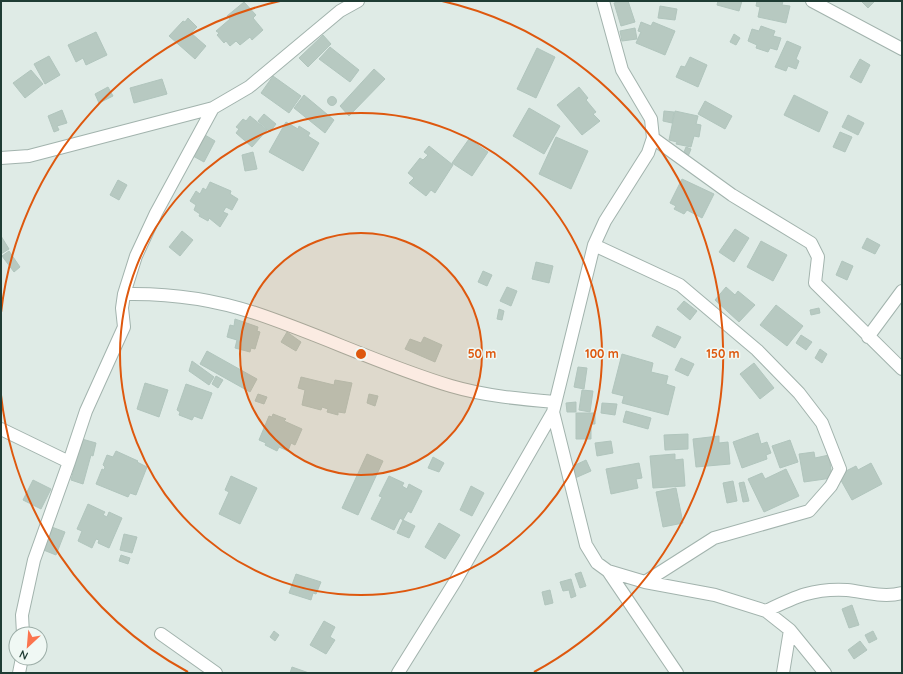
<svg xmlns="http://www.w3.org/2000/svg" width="903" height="674" viewBox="0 0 903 674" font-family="Quicksand,sans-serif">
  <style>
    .building { fill: #b7c9c1; stroke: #b1c5bd }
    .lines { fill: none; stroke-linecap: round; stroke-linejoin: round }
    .street-casing { stroke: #a2b3ad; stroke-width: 14 }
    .street { stroke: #fff; stroke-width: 12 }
    .ring { fill: none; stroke: #de580e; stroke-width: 2 }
    .centre { fill: #de580e; stroke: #f0f8f4; stroke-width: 2 }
    .ring-label { font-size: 12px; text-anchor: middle; font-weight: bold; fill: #de580e; stroke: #f0f8f4; stroke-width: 3; stroke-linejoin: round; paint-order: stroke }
  </style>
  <rect width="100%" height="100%" fill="#dfebe6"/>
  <path class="building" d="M622,1H628L635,22L621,26L614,3Z
    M718,1H742L739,11L717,5Z
    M757,1H783L782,5L790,6L786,23L758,17L760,7L756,6Z
    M861,1H875L868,8Z
    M244,2L256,15L253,18L263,30L252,40L250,37L240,45L236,41L230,46L226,41L224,43L217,35L219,33L216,31L230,19L227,16Z
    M660,6L677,9L675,20L658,18Z
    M188,18L197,27L191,33L206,46L195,59L169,36L183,21L185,22Z
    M641,22L651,26L653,22L675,31L665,55L636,43L641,32L638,31Z
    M761,26L775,31L773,36L781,38L777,50L770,48L768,52L756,48L757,45L748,41L752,29L759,31Z
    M635,28L637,39L622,41L620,31Z
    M96,32L107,55L86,65L83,58L76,62L68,45Z
    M734,34L740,38L736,45L730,42Z
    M323,35L331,44L308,67L299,58Z
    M787,41L801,47L796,59L799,61L796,69L788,66L786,71L775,67Z
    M330,47L359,70L350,82L319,59Z
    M537,48L555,57L536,98L517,89Z
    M49,56L60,75L45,84L34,64Z
    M690,57L707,65L698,87L676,77L681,66L685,67Z
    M860,59L870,65L861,83L850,77Z
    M374,69L385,79L349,116L340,106Z
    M31,70L43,84L25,98L13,83Z
    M273,76L301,96L289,113L261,93Z
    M162,79L167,94L134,103L130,88Z
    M108,87L113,96L99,103L95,94Z
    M579,87L588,98L586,100L596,112L593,114L600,121L582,135L557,105Z
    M304,95L334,120L325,133L294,108Z
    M794,95L828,112L819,132L784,115Z
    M327.5 101a4.5 4.5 0 1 1 9 0a4.5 4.5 0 1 1-9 0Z
    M705,101L732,116L725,129L698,114Z
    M529,108L560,126L544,154L513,136Z
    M62,110L67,123L57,126L59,130L54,132L48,116Z
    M664,111L674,112L672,123L663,121Z
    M675,111L698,116L696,124L701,125L699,137L694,136L691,147L676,144L677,142L669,140Z
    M264,114L276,124L270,132L258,121Z
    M848,115L864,123L858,135L842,127Z
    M250,116L267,130L252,147L236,133L239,129L236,127L243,119L246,121Z
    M286,122L298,129L299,126L310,133L308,136L319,143L303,171L269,152Z
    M840,132L852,137L845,152L833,147Z
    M205,135L215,141L204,162L193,156Z
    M556,137L588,151L571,189L539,174Z
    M469,139L488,152L472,176L452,163Z
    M429,146L453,165L435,193L431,190L426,196L409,183L414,178L408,173L420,158L423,160L428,155L424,152Z
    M686,147L691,149L687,159L682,157Z
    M253,152L257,169L245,171L242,155Z
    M682,179L714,194L702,218L687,210L684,214L674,209L676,206L670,203Z
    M118,180L127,185L119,200L110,195Z
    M210,182L231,191L230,194L238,199L232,210L226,207L223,212L228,214L220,227L209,218L208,221L199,216L200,214L194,210L196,205L190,201L196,191L200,194L203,188L206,190Z
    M735,229L749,238L734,262L719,252Z
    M182,231L193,240L180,256L169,247Z
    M1,236L9,249L1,254Z
    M867,238L880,245L875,254L862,248Z
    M761,241L787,255L773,281L747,267Z
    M9,251L20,267L14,272L2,256Z
    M842,261L853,266L847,280L836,275Z
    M536,262L553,266L549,283L532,279Z
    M483,271L492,275L487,286L478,282Z
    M507,287L517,291L511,306L500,301Z
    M726,287L735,295L738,291L755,305L739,322L715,300Z
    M684,301L697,311L690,320L677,309Z
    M776,305L803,326L787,346L760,325Z
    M819,308L820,313L811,315L810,310Z
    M499,309L504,311L502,320L497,319Z
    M235,319L258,327L257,331L260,332L255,349L251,348L250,352L235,348L237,340L227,337L230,325L234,326Z
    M657,326L681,337L675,348L652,336Z
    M287,332L301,342L296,351L281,342Z
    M801,335L812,342L806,350L796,343Z
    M424,337L442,345L435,362L405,349L410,339L421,343Z
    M820,349L827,354L822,363L815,358Z
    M207,351L257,379L250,392L200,364Z
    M622,354L653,363L651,372L668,376L666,384L675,387L668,415L622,403L624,396L612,393Z
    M681,358L694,364L688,376L675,370Z
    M192,361L214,377L209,385L189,371Z
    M754,363L774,388L760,399L740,374Z
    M578,367L587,368L584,389L574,387Z
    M216,376L223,380L218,388L212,384Z
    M301,377L334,385L335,380L352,383L345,413L338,412V415L327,412L328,409L322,407L321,410L302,405L305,390L298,388Z
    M145,383L168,390L159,417L137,409Z
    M186,384L212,393L202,419L194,416L192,420L179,415L180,412L177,410Z
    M582,390L593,391L590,412L579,410Z
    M258,394L267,397L264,404L255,401Z
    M369,394L378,396L375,406L367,403Z
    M576,402V412H567L566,403Z
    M602,403L617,404L615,415L601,413Z
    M626,411L651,418L648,429L623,422Z
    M576,413H595V424H591V439H576Z
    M273,414L286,419L284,421L302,429L295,445L291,443L288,451L279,447L277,451L265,445L266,443L259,440L269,416L272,417Z
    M758,433L761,444L767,442L771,453L766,455L767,459L742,468L733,442Z
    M688,434V449L665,450L664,435Z
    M719,436V443L728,442L730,464L696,467L693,439Z
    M82,439L96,443L93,456L91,455L83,484L71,480Z
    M790,440L798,462L780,468L772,446Z
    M611,441L613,453L597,456L595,443Z
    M116,451L138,461L137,462L147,467L136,495L130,493L128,497L96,484L102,469L104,470L105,467L103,465L107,455L113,457Z
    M814,452L815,458L829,455L832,478L804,482L799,454Z
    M367,454L383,461L358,515L342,508Z
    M675,454V460L683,459L685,486L653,488L650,456Z
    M433,457L444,463L439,472L428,468Z
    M586,460L591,471L575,478L571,467Z
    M639,463L642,478L636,479L638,488L611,494L606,469Z
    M871,463L882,484L852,500L838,475L856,466L858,470Z
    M786,469L799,496L764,512L748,479L762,473L765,479Z
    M231,476L257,488L240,524L219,514L229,492L225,490Z
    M389,476L404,483L402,486L407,489L409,484L422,491L411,513L408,511L403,520L400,518L394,530L371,519L382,497L379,496Z
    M33,480L51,489L41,509L23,500Z
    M733,481L737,501L727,503L723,483Z
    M744,482L749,501L743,502L739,483Z
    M471,486L484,493L472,516L460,510Z
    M676,488L683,523L663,527L656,492Z
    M88,504L105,512L103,515L107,517L109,512L122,518L109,548L98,543L99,540L96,539L92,548L78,541L82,531L77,529Z
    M403,520L415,526L409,538L397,533Z
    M439,523L460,535L445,559L425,547Z
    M49,526L65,532L56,555L41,549Z
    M124,534L137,537L132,553L120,550Z
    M121,555L130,558L128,564L119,561Z
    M581,572L586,586L580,588L575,574Z
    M296,574L321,582L316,594L313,593L311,600L289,593Z
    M571,579L576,596L571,598L569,590L563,591L560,582Z
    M550,590L553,603L545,605L542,592Z
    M852,605L859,625L849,628L842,609Z
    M324,621L335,627L330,637L335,640L326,654L310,645Z
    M274,631L279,635L275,641L270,637Z
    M873,631L877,639L869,643L865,635Z
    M860,641L867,650L854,659L848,650Z
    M292,667L309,673H290Z"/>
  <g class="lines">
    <defs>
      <path id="street" d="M812,1L902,49
        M653,138L732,195L811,243L818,257L815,283L902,369
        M1,158L29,156L213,108L249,87L340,11L358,1
        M594,245L680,285L757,350L799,393L822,423L840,469L831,486L809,511L714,538L645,582
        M124,294C168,293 213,299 255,313C321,335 384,366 451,386C485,396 520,399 555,402
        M868,337L902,291
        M553,412L586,545L597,563L608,571L645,582L715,595L766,611L790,630L825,673
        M1,429L69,462
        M608,571L677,673
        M766,611C795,597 813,588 847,590C865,592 884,598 902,593
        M23,634L22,615L34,560L69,462L86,411L124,327L122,308L124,294L136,256L156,213L213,108
        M161,634L216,673
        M19,673L22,658
        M398,673L456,580L553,412L594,245L605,221L648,153L653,138L651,119L622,70L603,1
        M783,673L790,630"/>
    </defs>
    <use href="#street" class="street-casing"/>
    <use href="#street" class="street"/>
  </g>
  <circle cx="361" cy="354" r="121" fill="#de580e" fill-opacity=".12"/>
  <g class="ring">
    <circle cx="361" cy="354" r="121"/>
    <circle cx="361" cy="354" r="241"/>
    <path d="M188 672A362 362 0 0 1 1 395M1 313A362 362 0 0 1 280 1M442 1A362 362 0 0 1 534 672"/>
  </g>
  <circle cx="361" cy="354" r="6" class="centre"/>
  <g class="ring-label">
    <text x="482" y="358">50 m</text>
    <text x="602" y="358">100 m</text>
    <text x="723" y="358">150 m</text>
  </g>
  <rect width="903" height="674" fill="none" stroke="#1f3c34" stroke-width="4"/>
  <g transform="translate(28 646) rotate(206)"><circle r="19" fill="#f0f8f4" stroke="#9cada7"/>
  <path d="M0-3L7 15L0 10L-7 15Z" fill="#fb744e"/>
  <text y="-6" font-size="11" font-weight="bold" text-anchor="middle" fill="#1f3c34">N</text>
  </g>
</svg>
